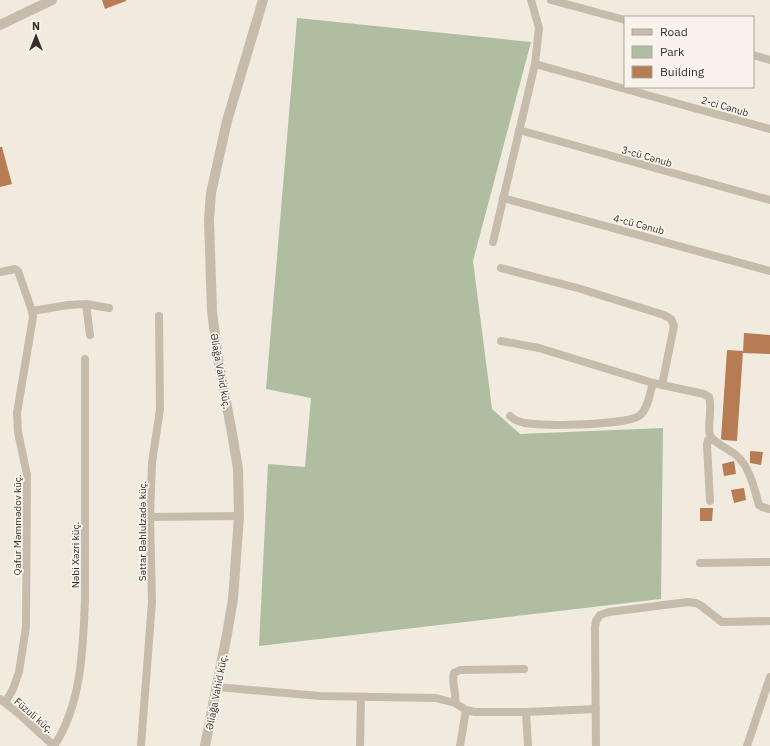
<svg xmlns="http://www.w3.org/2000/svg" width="770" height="746" viewBox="0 0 770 746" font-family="'IBM Plex Sans',sans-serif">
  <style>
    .green { fill: #afbda0 }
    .building { fill: #b87c55 }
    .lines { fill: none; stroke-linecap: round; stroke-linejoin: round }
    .minor { stroke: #c7bcac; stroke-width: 8 }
    .tertiary { stroke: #c7bcac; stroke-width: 10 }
    .labels { text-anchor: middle; stroke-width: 3.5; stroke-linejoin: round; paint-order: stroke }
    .street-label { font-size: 10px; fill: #352f2a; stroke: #f8f4eb }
  </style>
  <rect width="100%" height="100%" fill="#f0eadf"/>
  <path class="green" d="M297,18L531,42L473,261L492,409L520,434L663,428L661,599L259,646L268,464L305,467L311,398L266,389Z"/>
  <path class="building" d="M102,0H126V1L105,9Z
    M0,147H2L12,184L0,187Z
    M744,333L770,335V354L743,353Z
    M727,350L743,351L737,441L723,440L721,439Z
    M750,451L763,452L761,465L750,463Z
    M734,461L736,474L724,476L722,464Z
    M744,488L746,500L734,503L731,490Z
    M700,508H713L712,521H700Z"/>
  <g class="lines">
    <path class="minor" d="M551,0L625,20
      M753,55L770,60
      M535,64L770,129
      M519,130L770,200
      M503,198L770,271
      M493,242L535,64L539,28L531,0
      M501,268L581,289L664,315L671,319L674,326L662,385
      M0,272L15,269L18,271L32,311L33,317L17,413L18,432L27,475L26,627L19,672L13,689L5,703
      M86,304L90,335
      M32,311L68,305L86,304L109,308
      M501,341L539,348L653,383L704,394L709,397C713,409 706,429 711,437C715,443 730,450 736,455C750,467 754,488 759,505L762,507L770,509
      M510,416C512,418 515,420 518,421C533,428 626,425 639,416C648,410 650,392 653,383
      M710,501L707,445L708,440L711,437
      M150,517L239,516
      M700,563L770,562
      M217,687L320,696L436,698L455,703L466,710L475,712H526L596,709
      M0,699L18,713L54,746
      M455,703C457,693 451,683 454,673L460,670L524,669
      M526,712L528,746
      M54,746C82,704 83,648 85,599V359
      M141,746L152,602L150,517L152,463L160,409L159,316
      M360,746L361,697
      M460,746L466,710
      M596,746L595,627L596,621L600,615L609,612L688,602L696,603L700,605L722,622L770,621
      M747,746L770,677"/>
    <path class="tertiary" d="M0,25L52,0
      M205,746L227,634L233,599L239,516L238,469L232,433L218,359L212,311L209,220L211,193L227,121L263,0"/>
  </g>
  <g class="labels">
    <g class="street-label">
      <text transform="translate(725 106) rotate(16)" y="4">2-ci Cənub</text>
      <text transform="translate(647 156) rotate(16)" y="4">3-cü Cənub</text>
      <text transform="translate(639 224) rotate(15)" y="4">4-cü Cənub</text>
      <text transform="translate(221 371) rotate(80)" y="4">Əliağa Vahid küç.</text>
      <text transform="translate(17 525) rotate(-90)" y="4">Qafur Məmmədov küç.</text>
      <text transform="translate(142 531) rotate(-90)" y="4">Səttar Bəhlulzadə küç.</text>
      <text transform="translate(75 555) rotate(-90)" y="4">Nəbi Xəzri küç.</text>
      <text transform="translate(216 692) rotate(-79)" y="4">Əliağa Vahid küç.</text>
      <text transform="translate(34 715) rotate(41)" y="4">Füzuli küç.</text>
    </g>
  </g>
  <rect x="624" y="16" width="130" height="72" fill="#f8f4eb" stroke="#aaa59e"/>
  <rect x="632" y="29" width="20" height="6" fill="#c7bcac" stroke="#aaa59e"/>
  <text x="660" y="36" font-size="12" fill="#352f2a">Road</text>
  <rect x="632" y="46" width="20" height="12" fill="#afbda0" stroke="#aaa59e"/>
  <text x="660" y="56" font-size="12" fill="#352f2a">Park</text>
  <rect x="632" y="66" width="20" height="12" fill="#b87c55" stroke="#aaa59e"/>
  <text x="660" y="76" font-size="12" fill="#352f2a">Building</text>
  <g transform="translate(36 36)" stroke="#f8f4eb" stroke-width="3" paint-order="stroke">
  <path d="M0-3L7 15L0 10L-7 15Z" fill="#352f2a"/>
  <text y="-6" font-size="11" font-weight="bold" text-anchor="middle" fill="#352f2a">N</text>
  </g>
</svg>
